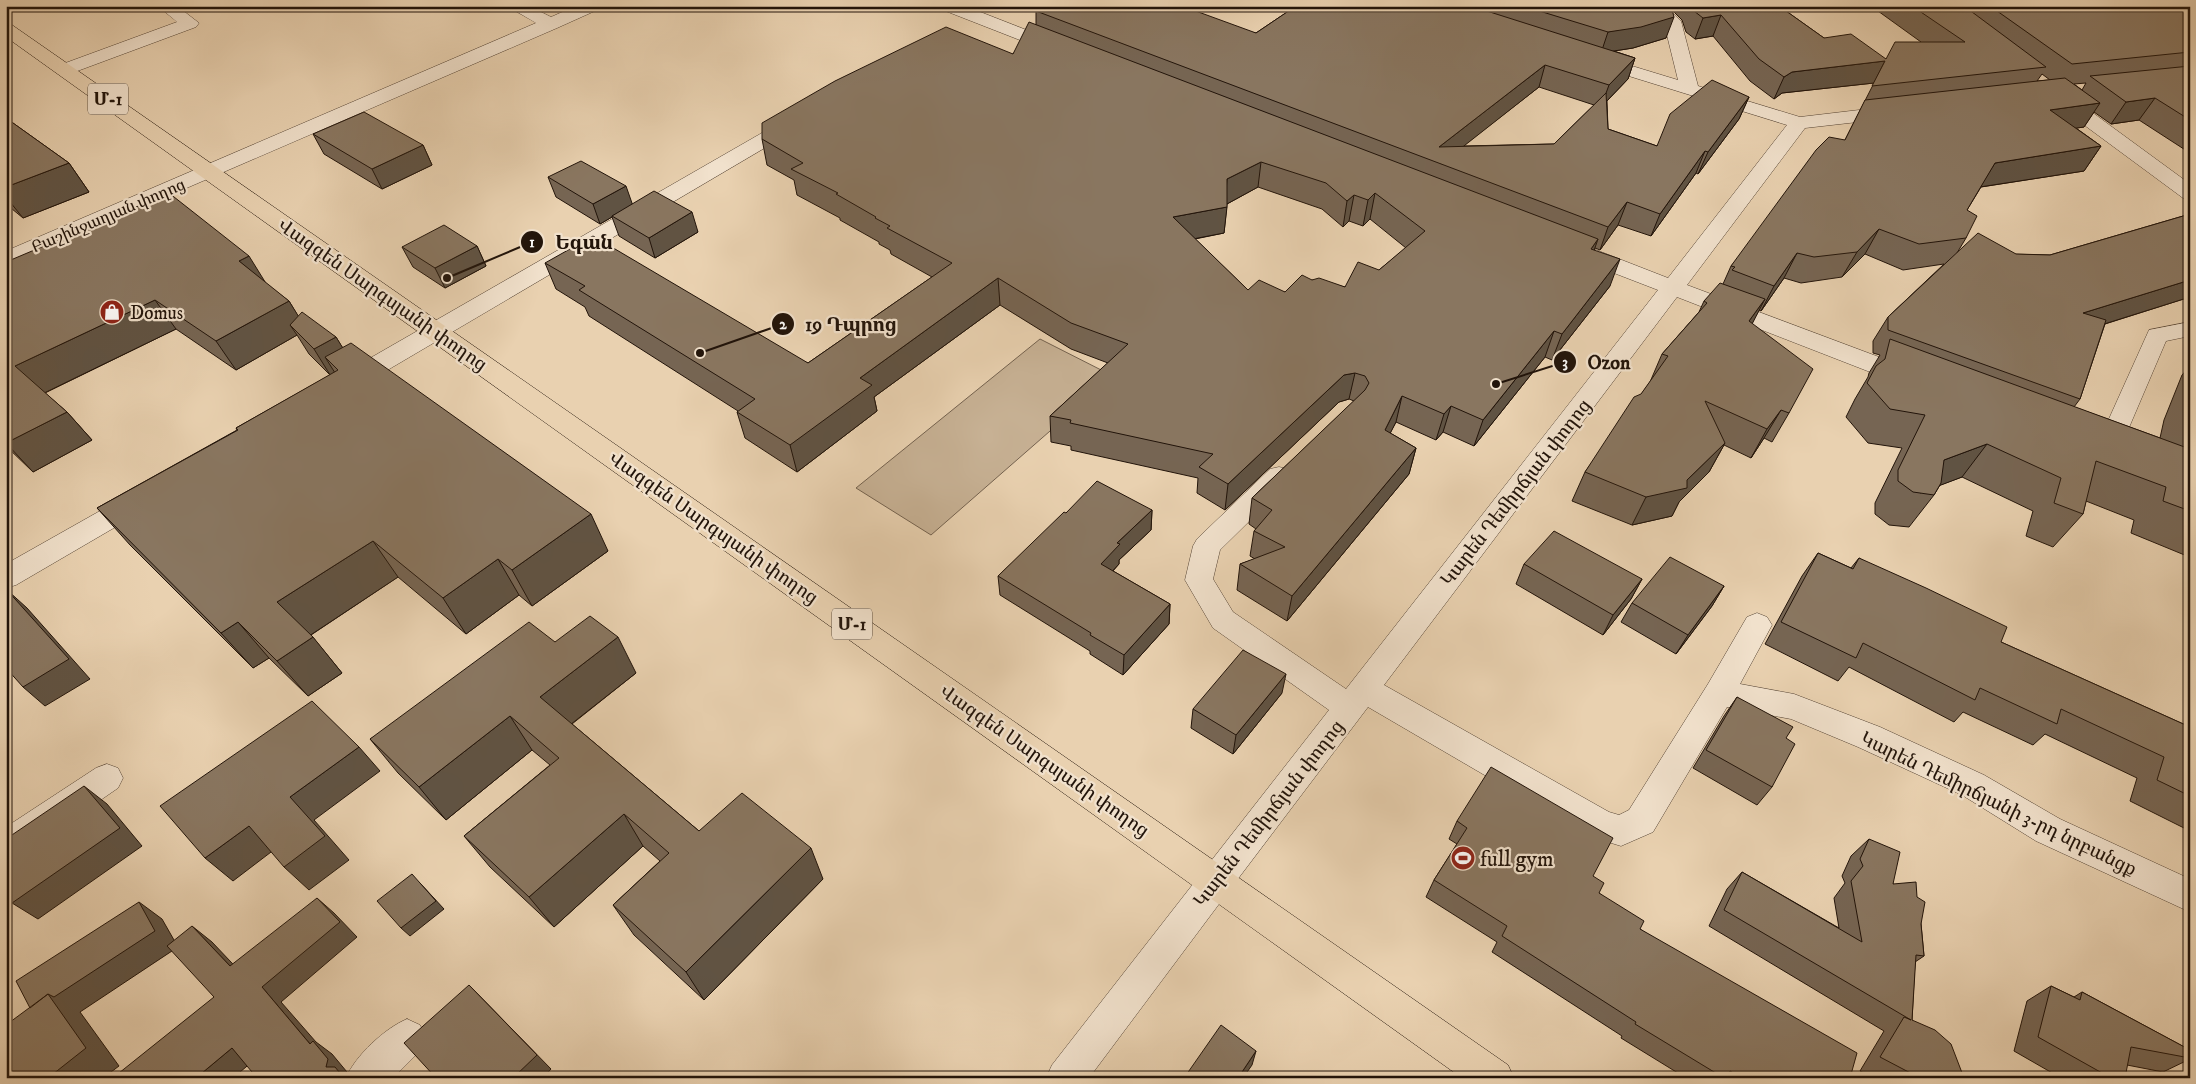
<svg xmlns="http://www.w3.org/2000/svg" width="2196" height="1084" viewBox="0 0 2196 1084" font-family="'IM FELL DW Pica','Noto Serif Armenian',serif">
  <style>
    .green { fill: #c7b194; stroke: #74624f }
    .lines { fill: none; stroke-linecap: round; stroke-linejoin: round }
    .minor-casing { stroke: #544334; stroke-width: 1 }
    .tertiary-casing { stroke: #544334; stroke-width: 1 }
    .trunk-casing { stroke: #22140a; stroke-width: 1 }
    .minor { fill: #f1e1cc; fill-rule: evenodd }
    .tertiary { fill: #f1e1cc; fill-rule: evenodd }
    .trunk { fill: #e9d1b0; fill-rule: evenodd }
    .wall { fill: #766553; stroke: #22140a; fill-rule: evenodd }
    .shaded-wall { fill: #605343; stroke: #22140a }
    .building { fill: #897660; stroke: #22140a; fill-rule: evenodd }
    .labels { text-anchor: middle; stroke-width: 4.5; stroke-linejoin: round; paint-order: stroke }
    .far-street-label { font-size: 16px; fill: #22140a; stroke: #f1e1cc }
    .shield { fill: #f1e1cc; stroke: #605244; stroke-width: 1 }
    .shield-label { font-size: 18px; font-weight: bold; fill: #22140a }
    .street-label { font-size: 19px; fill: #22140a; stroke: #f1e1cc }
    .poi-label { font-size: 19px; fill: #22140a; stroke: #f1e1cc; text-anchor: start }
    .near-poi-label { font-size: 22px; fill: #22140a; stroke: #f1e1cc; text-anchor: start }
    .leader { fill: none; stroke: #22140a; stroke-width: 2 }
    .callout-dot { fill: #22140a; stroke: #f1e1cc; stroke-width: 2 }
    .mark-label { font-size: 15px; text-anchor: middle; font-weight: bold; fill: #fff }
    .callout-label { font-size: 20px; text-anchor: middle; font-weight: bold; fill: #22140a; stroke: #f1e1cc; stroke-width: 4.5; stroke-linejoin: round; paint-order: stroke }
  </style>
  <rect width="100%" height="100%" fill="#e9d1b0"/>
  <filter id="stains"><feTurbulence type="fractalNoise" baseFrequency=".004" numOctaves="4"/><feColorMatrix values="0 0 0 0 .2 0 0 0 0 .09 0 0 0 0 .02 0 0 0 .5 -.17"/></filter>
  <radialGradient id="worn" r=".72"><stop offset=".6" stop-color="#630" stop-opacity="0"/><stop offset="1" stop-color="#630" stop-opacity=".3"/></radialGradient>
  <path class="green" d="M1040,339L1113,376L931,535L856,488Z"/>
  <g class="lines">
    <defs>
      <path id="minor" d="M158,6H177L199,23L196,27L72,73H60L57,69L60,65L177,22Z
        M507,6H529L551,17L576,6H599L597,10L557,28L6,266V251L536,23Z
        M941,6H965L1065,45L1068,49L1065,53H1053L943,10Z
        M1648,6H1666L1681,21L1698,86L1800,117L1893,106L1900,108L1903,112L1900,116L1893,118L1805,128L1687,285L1919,372L1922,378L1919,384L1910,386L1901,384L1677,297L1384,685L1609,812L1619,815L1629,810L1708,684L1747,617L1757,613L1767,617L1772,625L1740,684L1794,694L1880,727L1984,775L2060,819L2190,879V912L2036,841L1962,795L1858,747L1791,719L1727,707L1653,832L1621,846L1589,836L1368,707L1228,892L1216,897L1204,892L1199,881L1204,870L1329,710L1213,628L1185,580L1193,546L1197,539L1270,469L1279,467L1288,469L1292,476L1288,483L1220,550L1213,579L1233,612L1346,689L1658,290L1575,258L1572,253L1575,248L1583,246L1591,248L1668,278L1787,125L1590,64L1587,60L1590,56L1596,55L1678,80L1664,23Z
        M2060,92L2067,94L2190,184V200L2183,198L2053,102L2051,98L2053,94Z
        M795,116L802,118L805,122L802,126L357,388L348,390L339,388L336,382L339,376L788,118Z
        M2190,322V336L2166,341L2116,458L2107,461L2098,458L2094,452L2149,330Z
        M139,491L148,494L152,501L148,508L16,585L6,588V564L130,494Z
        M107,764L118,768L123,778L118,788L18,857L6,861V827L96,768Z
        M407,1019L420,1025L426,1038L420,1051L393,1078H346C355,1056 385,1028 407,1019Z"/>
      <path id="tertiary" d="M1216,865L1228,870L1233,881L1228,892L1089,1078H1046L1052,1065L1204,870Z"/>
      <path id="trunk" d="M6,24L12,25L1508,1065L1514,1078H1462L6,37Z"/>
    </defs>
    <use href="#minor" class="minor-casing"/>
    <use href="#tertiary" class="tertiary-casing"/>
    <use href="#trunk" class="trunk-casing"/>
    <use href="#minor" class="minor"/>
    <use href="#tertiary" class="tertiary"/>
    <use href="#trunk" class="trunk"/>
  </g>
  <path class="wall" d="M101,6H122L107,11Z
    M1296,6H1779L1824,38L1886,59L1921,42L1871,6H2190V153L2139,120L2111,124L2094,112L2084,127L2076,128L2101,146L2084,171L1981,187L1967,210L1966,238L1957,253L2050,255L2190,214V297L2105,324L2080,399L2074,407L2160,438L2164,420L2182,375L2190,366V555L2187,556L2131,533L2134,520L2086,501L2083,514L2053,547L2026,536L2033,511L1962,477L1940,485L1934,495L1909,527L1889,525L1875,514V503L1902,448L1868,443L1846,417L1855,399L1868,377L1869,373L1880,355L1873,353V341L1888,317L1944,264L1903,270L1865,254L1842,277L1801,283L1784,278L1761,311L1759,310L1752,323L1789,413L1772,442L1764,438L1751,458L1724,445L1709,472L1679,502L1672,516L1632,525L1572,501L1585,472L1650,382L1662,354L1699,312L1704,301L1723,284L1731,266L1845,140L1874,83L1782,93L1774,99L1750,81L1713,36L1695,39L1686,32L1682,20L1672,10L1666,38L1633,48L1614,51L1635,58L1628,79L1607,101L1608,129L1657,146L1749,97L1739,119L1698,174L1696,173L1651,236L1618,225L1600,250L1595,248L1594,250L1610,286L1552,360L1545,357L1474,446L1443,432L1436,440L1396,422L1390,433L1416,448L1409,474L1287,621L1237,590L1240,564L1255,559L1250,556L1254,531L1256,529L1249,524L1252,498L1354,401L1349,399L1339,402L1225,510L1197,493L1198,478L1071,450V446L1051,442L1050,416L1108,363L1071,349L1000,305L874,397L877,411L797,472L745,438L737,412L738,411L589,316L585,307L556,289L545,263L808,363L932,277L891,254L890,250L879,244V242L840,220V218L797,195L794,180L767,165L762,139L1013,54L1036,25V11L1256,33ZM2042,74L2050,80L2037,81ZM2086,83L2082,90L2074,84ZM1539,87L1594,105L1554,144L1463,146ZM1258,187L1322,209L1343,227L1349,221L1363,226L1370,219L1406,248L1379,270L1345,287L1312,280L1285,292L1248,290L1195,239L1224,233L1227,204Z
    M6,118L69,163L89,192L23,218L6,204Z
    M313,134L423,145L432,165L382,189L324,154Z
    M548,177L632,204L698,232L655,258L619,236L612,217L600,224L556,197Z
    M477,246L486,266L445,288L413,267L402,247Z
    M6,262L265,283L289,301L298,316L336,337L342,347L608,551L532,606L519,595L466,634L398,577L311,635L342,673L308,696L269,658L253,668L130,545L97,508L237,430L236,428L330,375L309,354L297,335L236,370L176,329L45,393L67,412L92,440L33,472L6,446Z
    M1152,510L1151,530L1119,560V564L1113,571L1170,604L1169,624L1123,675L1090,654V651L1000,595L998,576L1066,513Z
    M1818,553L1851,568L1859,558L2001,642L2190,727V831L2130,801L2137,778L2045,734L2033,745L1963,712L1954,722L1849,667L1838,681L1765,644L1802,576Z
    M1524,564L1642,579L1631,599L1603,635L1516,584Z
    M1724,586L1712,606L1676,654L1621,622L1632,603Z
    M555,642L636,673L572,724L699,831L823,879L704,1000L634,935L613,905L660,861L643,846L554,927L490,867L464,836L550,765L532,750L446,820L398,773L370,739Z
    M1282,693L1233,754L1191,728L1193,709Z
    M1737,697L1786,738L1772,787L1757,805L1693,768L1724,716Z
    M1457,821L1593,876L1599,893L1640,929L1850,1078H1686L1621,1038L1622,1036L1492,952L1497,942L1426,897L1434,880L1457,844L1449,839Z
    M1869,839L1893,884L1917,897L1921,924L1924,956L1915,962L1912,1020L1964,1078H1873L1860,1071L1884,1031L1709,926L1727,889L1742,872L1839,928L1834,898L1845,883L1842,876L1851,856Z
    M2051,986L2074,997L2082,992L2190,1050V1059L2163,1072L2127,1065L2111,1078H2061L2014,1051L2027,1001Z"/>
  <path class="shaded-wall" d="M104,6H122L107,11Z
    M1721,15L1713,36L1695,39L1703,18Z
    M1674,17L1666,38L1633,48L1601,53L1608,32Z
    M1635,58L1628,79L1601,107L1609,85Z
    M1885,61L1874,83L1782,93L1774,99L1784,77L1792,72Z
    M1545,65L1539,87L1441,164L1439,147Z
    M1749,97L1739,119L1698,174L1708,152Z
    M2155,98L2139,120L2111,124L2126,102Z
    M2100,103L2084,127L2035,134L2050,110Z
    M423,145L432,165L382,189L372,169Z
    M2101,146L2084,171L1980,187L1995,163Z
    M1705,151L1696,173L1651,236L1660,214Z
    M1261,162L1258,187L1225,205L1227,179Z
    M69,163L89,192L23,218L6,197V187Z
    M626,186L633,206L612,216V217L600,224L593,204Z
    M1375,193L1370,219L1363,226L1368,200Z
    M1354,195L1349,221L1343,227L1347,201Z
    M1627,202L1618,225L1600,250L1608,227Z
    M1227,207L1224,233L1172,243L1173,217Z
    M692,212L698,232L655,258L649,238Z
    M1879,229L1865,254L1842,277L1857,252Z
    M1598,239L1589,265L1591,249Z
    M477,246L486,266L445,288L435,268Z
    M1797,253L1784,278L1761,311L1774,286Z
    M249,256L267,285L239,261Z
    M1620,259L1610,286L1552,360L1562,334Z
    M998,278L1000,305L874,397L877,411L797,472L790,445L860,378Z
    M2190,280V297L2066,336L2083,313Z
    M1765,299L1750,328L1749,321Z
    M155,300L176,329L40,395L15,366Z
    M289,301L307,330L290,325L297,335L236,370L216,341Z
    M1554,331L1545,357L1474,446L1483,420Z
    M336,337L354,366L338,370L325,357L337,376L332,378L314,349Z
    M1355,373L1349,399L1339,402L1225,510L1228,484L1344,375Z
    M1402,396L1396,422L1378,457L1385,430Z
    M1451,406L1443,432L1436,440L1444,414Z
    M1781,410L1764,438L1751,458L1767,429Z
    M67,412L92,440L33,472L6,443Z
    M1725,443L1709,472L1679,502L1672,516L1632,525L1646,497L1687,480Z
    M1987,444L1962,477L1920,493L1944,460Z
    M1416,448L1409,474L1287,621L1292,596Z
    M1152,510L1151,530L1119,560V564L1100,584L1101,564L1117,543Z
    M591,514L608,551L532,606L512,570Z
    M373,541L398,577L306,638L277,602Z
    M498,559L519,595L466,634L443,598Z
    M1642,579L1631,599L1603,635L1613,615Z
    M1724,586L1712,606L1676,654L1688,635Z
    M6,589L27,608L90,679L45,706L23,687Z
    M1170,604L1169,624L1123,675L1124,655Z
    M238,622L269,658L253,668L221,633Z
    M313,637L342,673L308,696L277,661Z
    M618,637L636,673L561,732L540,697Z
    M1286,674L1282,693L1233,754L1236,735Z
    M510,716L532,750L446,820L419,787Z
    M359,747L380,771L314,820L349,860L309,890L284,867L290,797Z
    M84,786L107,804L142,846L38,919L12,903Z
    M624,814L643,846L554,927L529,897Z
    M249,826L275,849L233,881L205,858Z
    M811,848L823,879L704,1000L686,972Z
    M420,883L444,909L410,936L401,928Z
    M317,898L334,913L357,937L281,1002L316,1042L332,1054L347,1072L346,1075L351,1078H342L326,1067L310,1044L262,987Z
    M139,902L162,919L178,947L80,1012L119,1066L103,1078H48V994Z
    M192,926L212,942L249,981L230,966Z
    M469,985L551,1069L543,1078H513Z
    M232,1048L253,1061L233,1078H196Z
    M1256,1051L1252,1065L1243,1078H1238Z"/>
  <path class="building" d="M1042,6H1182L1256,33L1296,6H1471L1635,58L1609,85L1545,65L1439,147L1554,144L1606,93L1608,129L1657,146L1670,114L1712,80L1749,97L1708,152L1705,151L1660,214L1627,202L1608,227L1036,11Z
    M1523,6H1671L1674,17L1641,27L1608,32Z
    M1692,6H1779L1824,38L1851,34L1886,59L1895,42H1965L1912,6H1964L2046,67L1872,86L1885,61L1792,72L1784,77L1759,59L1721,15L1703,18L1694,11Z
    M1990,6H2190V52L2072,64Z
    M1029,22L1598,239L1591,249L1620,259L1562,334L1554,331L1483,420L1451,406L1444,414L1402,396L1385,430L1416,448L1292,596L1240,564L1285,547L1254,531L1272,510L1252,498L1365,390L1369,383L1365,376L1355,373L1344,375L1228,484L1199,467L1213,454L1070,423L1071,420L1050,416L1128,344L1071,323L998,278L860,378L872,385L790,445L737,412L755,399L579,290L585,286L545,263L593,236L808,363L952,263L887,228L890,226L875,218L876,217L836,194L838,193L791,169L803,163L762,139V123L835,81L946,27L1013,54ZM1261,162L1326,183L1347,201L1354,195L1368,200L1375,193L1425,231L1379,270L1358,262L1345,287L1319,278L1312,280L1302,275L1285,292L1259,280L1248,290L1173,217L1227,207V179Z
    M2190,66V120L2155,98L2126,102L2090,76Z
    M2065,78L2100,103L2050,110L2101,146L1995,163L1967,210L1977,216L1966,238L1919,244L1879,229L1857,252L1814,257L1797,253L1774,286L1732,270L1735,267L1731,266L1816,150L1829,137L1845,140L1865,100Z
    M364,112L423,145L372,169L313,134Z
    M6,118L69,163L6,187Z
    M581,161L626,186L593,204L548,177Z
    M654,191L692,212L649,238L612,216Z
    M169,193L249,256L239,261L289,301L216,341L155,300L15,366L67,412L6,443V262Z
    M2190,214V280L2083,313L2106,320L2080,399L1888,330V317L1978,233L2016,254L2050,255Z
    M444,225L477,246L435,268L402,247Z
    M1720,283L1765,299L1749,321L1813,369L1789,413L1781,410L1767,429L1705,401L1725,443L1687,480V488L1646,497L1585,472L1634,397L1641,394L1668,356L1662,354L1707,303L1704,301Z
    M302,312L336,337L314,349L290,325Z
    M1890,339L2190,449V511L2163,501L2166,487L2096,461L2083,514L2054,503L2061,478L1987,444L1944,460L1941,483L1934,495L1913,492L1898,481V470L1925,415L1890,409L1867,383L1876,366L1885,359Z
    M351,343L591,514L512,570L498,559L443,598L373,541L277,602L313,637L277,661L238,622L221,633L97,508L238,430L236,428L338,370L325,357Z
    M2190,411V426L2188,425Z
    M1097,481L1152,510L1117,543L1120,544L1101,564L1170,604L1124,655L1090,635L1091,633L998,576L1064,512L1066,513Z
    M1554,531L1642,579L1613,615L1524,564Z
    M1818,553L1853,569L1859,558L1926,588L2007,627L2001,642L2190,727V796L2157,780L2164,757L2061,709L2057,724L1980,688L1975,700L1863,643L1856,658L1781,622Z
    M1670,557L1724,586L1688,635L1632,603Z
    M6,589L69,659L23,687L6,668Z
    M590,616L618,637L540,697L699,831L742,793L811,848L686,972L613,905L669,853L624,814L529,897L464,836L559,758L510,716L419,787L370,739L529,622L555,642Z
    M1243,650L1286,674L1236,735L1193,709Z
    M1737,697L1793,727L1786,738L1795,744L1772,787L1706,750Z
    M312,701L359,747L290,797L325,836L284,867L249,826L205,858L160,806Z
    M1491,767L1613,838L1593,876L1604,883L1599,893L1644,921L1640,929L1857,1053L1850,1078H1742L1730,1071L1728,1078H1724L1635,1024L1636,1022L1502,936L1507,926L1434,880L1467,828L1457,821Z
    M84,786L120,828L12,903L6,895V839Z
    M1869,839L1900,852L1893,884L1916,882L1917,897L1925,902L1921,924L1924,956L1916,955L1912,1020L1935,1030L1951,1044L1964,1078H1920L1880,1057L1904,1017L1911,1020L1724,910L1742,872L1862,942L1851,881L1863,866L1860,859Z
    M412,874L436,901L401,928L377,901Z
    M317,898L340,922L262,987L310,1044L313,1041L328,1059L326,1067H335L344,1078H257L232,1048L196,1078H123L119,1073L214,997L167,946L192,926L230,966Z
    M139,902L155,931L54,997L48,994L30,1008L16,981Z
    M469,985L537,1055L513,1078H436L404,1043Z
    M2051,986L2080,1000L2082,992L2190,1050V1058L2131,1047L2125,1078H2111L2038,1037Z
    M48,994L86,1048L48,1078H6V1025Z
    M1221,1025L1256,1051L1238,1078H1184Z"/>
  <defs>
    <symbol id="shop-disc" viewBox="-11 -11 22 22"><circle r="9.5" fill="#8f2418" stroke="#f1e1cc"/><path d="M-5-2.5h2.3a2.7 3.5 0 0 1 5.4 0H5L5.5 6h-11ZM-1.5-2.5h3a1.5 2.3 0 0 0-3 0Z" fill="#fff"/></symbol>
    <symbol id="stadium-disc" viewBox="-11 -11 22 22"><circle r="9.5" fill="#8f2418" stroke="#f1e1cc"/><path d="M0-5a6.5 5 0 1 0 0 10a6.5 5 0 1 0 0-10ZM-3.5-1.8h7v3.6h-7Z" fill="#fff"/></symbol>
  </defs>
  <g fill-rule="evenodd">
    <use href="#shop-disc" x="98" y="298" width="28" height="28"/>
    <use href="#stadium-disc" x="1449" y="844" width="28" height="28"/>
  </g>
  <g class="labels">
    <g class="far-street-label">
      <text transform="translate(108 215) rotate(-23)" y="6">Բաշինջաղյան փողոց</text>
    </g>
    <g class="shield">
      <rect x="88" y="83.5" width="40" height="31" rx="4"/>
      <rect x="832" y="608.5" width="40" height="31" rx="4"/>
    </g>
    <g class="shield-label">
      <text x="108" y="105">Մ-1</text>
      <text x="852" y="630">Մ-1</text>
    </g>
    <g class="street-label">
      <text transform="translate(383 294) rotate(35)" y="7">Վազգեն Սարգսյանի փողոց</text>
      <text transform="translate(1515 492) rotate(-52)" y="7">Կարեն Դեմիրճյան փողոց</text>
      <text transform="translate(714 527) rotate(35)" y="7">Վազգեն Սարգսյանի փողոց</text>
      <text transform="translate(1045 760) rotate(35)" y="7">Վազգեն Սարգսյանի փողոց</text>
      <text transform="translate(1999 803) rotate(26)" y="7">Կարեն Դեմիրճյանի 3-րդ նրբանցք</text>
      <text transform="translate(1268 813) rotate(-52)" y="7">Կարեն Դեմիրճյան փողոց</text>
    </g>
    <g class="poi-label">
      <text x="130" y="319">Domus</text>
    </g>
    <g class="near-poi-label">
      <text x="1480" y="866">full gym</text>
    </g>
  </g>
  <path class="leader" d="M447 278L532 242M700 353L783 324M1496 384L1565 362"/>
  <g class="callout-dot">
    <circle cx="447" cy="278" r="5"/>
    <circle cx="700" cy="353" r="5"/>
    <circle cx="1496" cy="384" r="5"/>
    <circle cx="532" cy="242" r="12"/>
    <circle cx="783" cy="324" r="12"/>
    <circle cx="1565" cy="362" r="12"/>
  </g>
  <g class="mark-label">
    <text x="532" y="247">1</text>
    <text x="783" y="329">2</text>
    <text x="1565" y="367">3</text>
  </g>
  <g class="callout-label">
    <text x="584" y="249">Եգան</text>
    <text x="851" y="331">19 Դպրոց</text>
    <text x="1609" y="369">Ozon</text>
  </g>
  <rect width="2196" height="1084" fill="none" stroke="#e9d1b0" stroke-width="25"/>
  <rect x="8" y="8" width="2181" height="1069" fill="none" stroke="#22140a" stroke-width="2.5"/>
  <rect x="12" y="12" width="2171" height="1059" fill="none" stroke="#22140a"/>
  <rect width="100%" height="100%" filter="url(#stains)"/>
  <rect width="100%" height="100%" fill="url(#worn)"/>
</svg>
